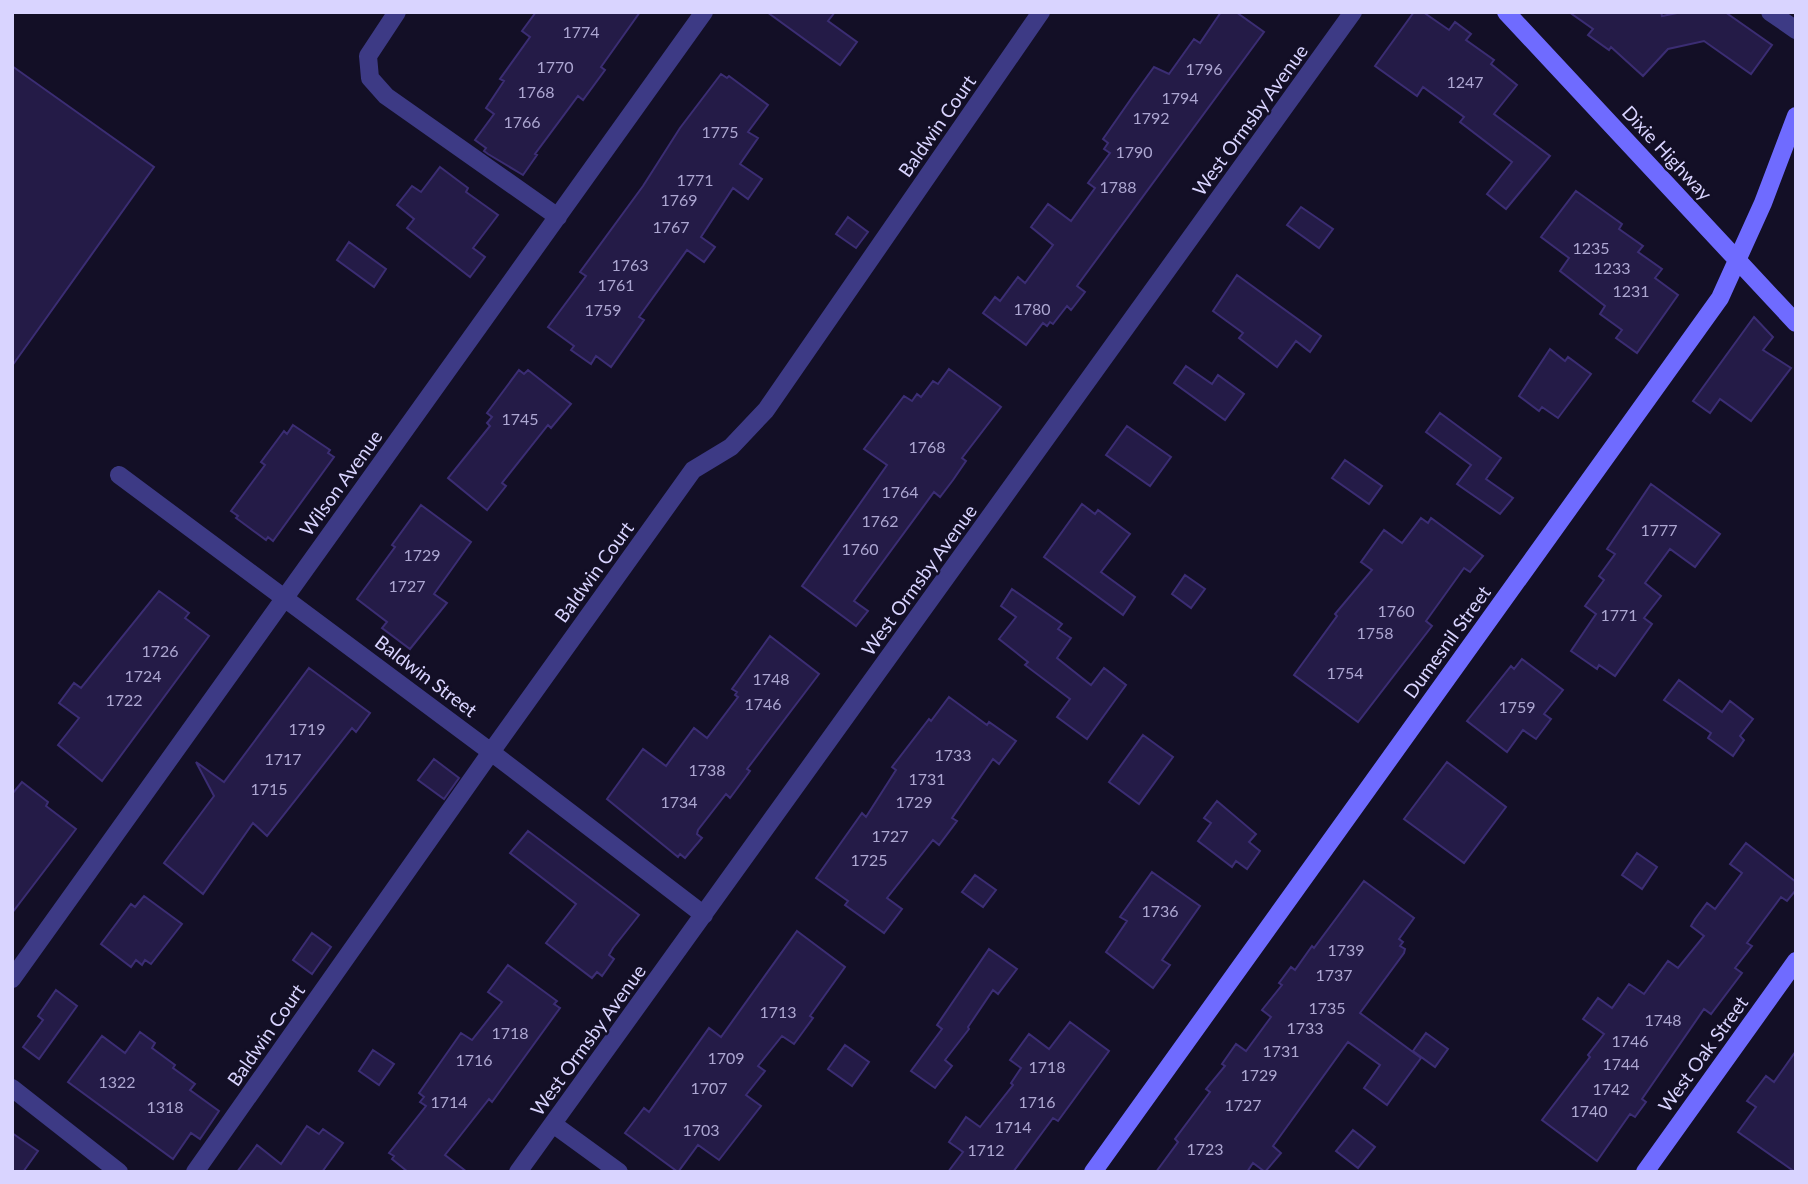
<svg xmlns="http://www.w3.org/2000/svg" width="1808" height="1184" viewBox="0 0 1808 1184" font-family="Lato,sans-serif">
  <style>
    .building { fill: #241b47; stroke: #3b2d73; stroke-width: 2 }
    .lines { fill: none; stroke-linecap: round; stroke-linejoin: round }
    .street { stroke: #3d3a85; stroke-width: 18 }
    .secondary { stroke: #6f6bff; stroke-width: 18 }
    .labels { text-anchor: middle; stroke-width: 5; stroke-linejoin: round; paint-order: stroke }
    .number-label { font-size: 16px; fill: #aca6d1 }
    .street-label { font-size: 19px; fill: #d9d4ff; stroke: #130f26 }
  </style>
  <rect width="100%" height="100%" fill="#130f26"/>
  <path class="building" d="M536,12H640L601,67L605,70L583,100L578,96L535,154L537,155L523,175L488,154L484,151L486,148L475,140L494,114L486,108L504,81L500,79L530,37L522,31Z
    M767,12H835L828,21L857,42L840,65Z
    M1221,12H1236L1264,32L1077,286L1085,292L1071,310L1067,306L1053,324L1050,322L1047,326L1043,323L1026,345L983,313L995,297L1000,301L1018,277L1025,283L1053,245L1031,227L1048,204L1071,221L1095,188L1088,183L1110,153L1104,149L1108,143L1103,139L1133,96L1154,67L1169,74L1194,39L1200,43Z
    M1414,12H1423L1449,30L1455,22L1471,34L1466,40L1494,60L1491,64L1517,85L1494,114L1550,156L1506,209L1487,194L1512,162L1460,122L1464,117L1423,87L1417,96L1375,66Z
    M1569,12H1661L1662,16L1682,12H1725L1772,45L1751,74L1704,41L1668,49L1643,76L1611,47L1609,50L1588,35L1593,29Z
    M12,66L154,167L12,366Z
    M721,74L727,78L729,76L768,105L748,132L758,138L740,164L762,179L748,199L733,188L701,237L715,247L704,262L687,250L639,317L644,320L611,367L596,356L591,364L571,350L574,346L548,327L586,276L580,272L643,186L680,128Z
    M440,167L468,188L466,192L498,215L473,248L485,257L470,277L407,228L414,219L397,205L412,186L421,192Z
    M1576,191L1622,224L1619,229L1643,246L1638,252L1662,269L1655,278L1678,295L1637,353L1616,338L1622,330L1600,314L1605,306L1560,271L1569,258L1541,237Z
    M1301,207L1333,229L1319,248L1287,225Z
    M848,217L868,232L856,248L836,234Z
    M349,242L386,269L374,287L337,260Z
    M1237,275L1321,336L1310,352L1296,341L1277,367L1239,338L1243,333L1213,311Z
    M1754,317L1773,337L1763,350L1791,368L1751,421L1720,399L1710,413L1693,401Z
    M1550,349L1565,361L1568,357L1591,374L1558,418L1542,407L1539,411L1519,396Z
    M1186,366L1212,384L1218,375L1244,394L1225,420L1174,383Z
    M949,369L1001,407L962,458L966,461L953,480L940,497L934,492L854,601L868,611L856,626L802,586L887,465L864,449L904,396L912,401L917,394L921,397L933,381L938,384Z
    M519,370L524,374L528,370L571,404L551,428L548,425L502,483L506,486L487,510L448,478L490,426L487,423L492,417L487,413Z
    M1440,413L1501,458L1486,479L1513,498L1500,514L1457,484L1471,465L1426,432Z
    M293,425L330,450L328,453L334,457L273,541L268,537L266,540L236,518L238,516L231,511L265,465L261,462L284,431L287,434Z
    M1127,426L1171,457L1150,486L1106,455Z
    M1345,460L1382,486L1369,504L1332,478Z
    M1651,484L1720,534L1695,567L1670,549L1645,583L1661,596L1644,618L1652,624L1615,676L1599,665L1597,669L1571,651L1596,614L1585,606L1604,580L1599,576L1615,554L1607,549Z
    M1082,504L1095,514L1098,510L1130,534L1101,572L1135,597L1123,615L1044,557Z
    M421,505L471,542L434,594L447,603L410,649L382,628L387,622L357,599L395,547L392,545Z
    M1421,518L1428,523L1431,518L1483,556L1470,572L1464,568L1426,621L1432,626L1358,722L1294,675L1337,616L1335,614L1372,570L1361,562L1384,530L1402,543Z
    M1185,575L1205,589L1191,608L1172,594Z
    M1012,589L1062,624L1058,629L1071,638L1057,658L1091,685L1104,668L1126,685L1087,739L1057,717L1070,699L1025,665L1028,662L999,639L1016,617L1001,606Z
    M159,591L189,613L185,618L209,636L102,781L58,745L79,718L59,703L74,683L81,688Z
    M770,636L819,674L747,769L750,771L730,798L726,794L698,830L697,834L702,838L685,858L680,854L678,857L607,799L643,749L666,766L694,728L707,738L738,697L735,695L737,692L732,689Z
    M1522,659L1563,690L1544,714L1551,719L1536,739L1523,730L1507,752L1467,721L1511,666L1514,669Z
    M309,668L370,713L356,732L352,728L267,836L253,823L203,894L164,863L214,796L196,762L224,782Z
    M1679,680L1722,712L1730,701L1753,719L1740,736L1744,740L1733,756L1708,738L1711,733L1664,700Z
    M949,697L987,725L989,722L1016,741L999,764L993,759L952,818L957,821L939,845L933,840L887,898L902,909L884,933L845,905L848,901L816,878L862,813L866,817L896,770L892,767L929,719L931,721Z
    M1143,735L1173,757L1139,804L1109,782Z
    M434,759L459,778L444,799L418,780Z
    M1447,762L1506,807L1464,863L1404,819Z
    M22,782L48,802L46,806L76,829L12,913V794Z
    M1217,801L1256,834L1249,842L1260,851L1247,869L1236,861L1232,867L1198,841L1211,823L1204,818Z
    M528,831L639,915L613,948L609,955L614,959L602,976L597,972L592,978L546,943L576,904L510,853Z
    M1746,843L1796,882V890L1787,901L1781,897L1747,943L1752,946L1735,968L1742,973L1711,1014L1704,1009L1642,1099L1646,1102L1635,1117L1630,1114L1597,1161L1542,1120L1590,1057L1588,1055L1604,1034L1583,1019L1598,998L1612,1008L1629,984L1644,994L1668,961L1678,968L1704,936L1691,926L1695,919L1707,903L1715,909L1742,873L1730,864Z
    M1637,853L1657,867L1642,889L1622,875Z
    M1152,872L1200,906L1162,960L1170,965L1153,988L1106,952L1127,921L1120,917Z
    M975,875L996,890L983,907L962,892Z
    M1364,881L1414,918L1399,939L1403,942L1400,946L1405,949L1404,953L1360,1013L1421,1058L1387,1105L1364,1088L1380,1065L1348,1042L1273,1146L1281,1153L1265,1172L1253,1163L1247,1172H1156L1178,1142L1175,1139L1210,1092L1206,1089L1225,1066L1222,1064L1236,1044L1246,1051L1271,1017L1262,1010L1282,985L1279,983L1291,967L1295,970L1312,946L1314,948Z
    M144,896L182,924L151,964L145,960L142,965L136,960L131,967L101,944L131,904L135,907Z
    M797,931L845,967L810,1016L813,1018L794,1044L782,1036L758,1066L765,1071L746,1095L761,1106L719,1160L698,1145L678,1172L625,1133L644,1108L649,1112L709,1028L721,1037Z
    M312,933L331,947L312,974L293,960Z
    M989,949L1017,969L998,994L993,990L968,1027L969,1029L945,1060L952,1066L935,1088L911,1071L942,1029L937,1025Z
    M508,965L557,1001L554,1004L560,1008L492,1102L489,1099L445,1155L467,1172H408L392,1159L394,1156L389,1153L426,1106L420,1102L424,1097L419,1093L461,1033L472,1040L502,1002L488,992Z
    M56,990L77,1006L39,1059L23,1047L43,1020L38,1016Z
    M1070,1022L1109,1051L1058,1121L1053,1118L1013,1172H948L963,1152L949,1142L966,1117L980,1127L1013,1085L1011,1083L1021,1068L1010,1060L1029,1034L1049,1049Z
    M140,1032L155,1043L152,1048L175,1065L173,1068L195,1084L190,1090L219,1111L200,1139L191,1133L173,1159L68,1082L102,1036L125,1053Z
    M1426,1033L1448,1049L1435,1067L1413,1051Z
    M845,1045L869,1062L852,1086L828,1069Z
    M373,1050L394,1064L379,1085L359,1071Z
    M1796,1051V1172H1795L1738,1132L1756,1107L1747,1101L1766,1076L1774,1082Z
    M307,1126L319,1134L323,1129L343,1143L322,1172H237L257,1145L281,1164Z
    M1353,1130L1375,1147L1358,1168L1336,1151Z
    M12,1133L38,1151L23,1172H12Z"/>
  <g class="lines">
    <path class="street" d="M397,12L368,56L370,78L386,96L558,217
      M1770,12L1796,30
      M119,475L491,752L704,915
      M12,979L704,12
      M12,1088L119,1172
      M553,1124L619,1172
      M195,1172L491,752L693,470L731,447L766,410L1041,12
      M518,1172L1353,12"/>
    <path class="secondary" d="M1506,12L1796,323
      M1093,1172L1720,298L1763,203L1796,116
      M1645,1172L1796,961"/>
  </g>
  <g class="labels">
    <g class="number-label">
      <text x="581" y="38">1774</text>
      <text x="555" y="73">1770</text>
      <text x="1204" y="75">1796</text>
      <text x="1465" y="88">1247</text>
      <text x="536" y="98">1768</text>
      <text x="1180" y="104">1794</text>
      <text x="1151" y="124">1792</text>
      <text x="522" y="128">1766</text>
      <text x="720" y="138">1775</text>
      <text x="1134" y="158">1790</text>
      <text x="695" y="186">1771</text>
      <text x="1118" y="193">1788</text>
      <text x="679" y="206">1769</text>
      <text x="671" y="233">1767</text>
      <text x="1591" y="254">1235</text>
      <text x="630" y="271">1763</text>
      <text x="1612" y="274">1233</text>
      <text x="616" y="291">1761</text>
      <text x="1631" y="297">1231</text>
      <text x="1032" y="315">1780</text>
      <text x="603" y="316">1759</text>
      <text x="520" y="425">1745</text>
      <text x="927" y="453">1768</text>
      <text x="900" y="498">1764</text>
      <text x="880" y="527">1762</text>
      <text x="1659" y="536">1777</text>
      <text x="860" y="555">1760</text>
      <text x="422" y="561">1729</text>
      <text x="407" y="592">1727</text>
      <text x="1396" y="617">1760</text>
      <text x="1619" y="621">1771</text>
      <text x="1375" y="639">1758</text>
      <text x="160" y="657">1726</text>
      <text x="1345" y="679">1754</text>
      <text x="143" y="682">1724</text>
      <text x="771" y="685">1748</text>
      <text x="124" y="706">1722</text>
      <text x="763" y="710">1746</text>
      <text x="1517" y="713">1759</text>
      <text x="307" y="735">1719</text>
      <text x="953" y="761">1733</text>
      <text x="283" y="765">1717</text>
      <text x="707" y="776">1738</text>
      <text x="927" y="785">1731</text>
      <text x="269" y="795">1715</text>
      <text x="679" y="808">1734</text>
      <text x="914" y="808">1729</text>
      <text x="890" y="842">1727</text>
      <text x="869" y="866">1725</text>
      <text x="1160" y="917">1736</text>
      <text x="1346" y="956">1739</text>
      <text x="1334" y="981">1737</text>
      <text x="1327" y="1014">1735</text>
      <text x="778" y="1018">1713</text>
      <text x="1663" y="1026">1748</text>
      <text x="1305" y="1034">1733</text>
      <text x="510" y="1039">1718</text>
      <text x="1630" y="1047">1746</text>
      <text x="1281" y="1057">1731</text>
      <text x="726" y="1064">1709</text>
      <text x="474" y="1066">1716</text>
      <text x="1621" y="1070">1744</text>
      <text x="1047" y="1073">1718</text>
      <text x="1259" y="1081">1729</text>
      <text x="117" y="1088">1322</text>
      <text x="709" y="1094">1707</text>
      <text x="1611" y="1095">1742</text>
      <text x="449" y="1108">1714</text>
      <text x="1037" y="1108">1716</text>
      <text x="1243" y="1111">1727</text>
      <text x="165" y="1113">1318</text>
      <text x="1589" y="1117">1740</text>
      <text x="1013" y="1133">1714</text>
      <text x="701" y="1136">1703</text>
      <text x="1205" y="1155">1723</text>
      <text x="986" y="1156">1712</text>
    </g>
    <g class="street-label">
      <text transform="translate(1250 120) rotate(-54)" y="7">West Ormsby Avenue</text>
      <text transform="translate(937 126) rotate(-55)" y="7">Baldwin Court</text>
      <text transform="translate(1667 153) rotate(47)" y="7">Dixie Highway</text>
      <text transform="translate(341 483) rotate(-54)" y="7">Wilson Avenue</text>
      <text transform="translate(594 572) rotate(-54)" y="7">Baldwin Court</text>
      <text transform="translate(919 580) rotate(-54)" y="7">West Ormsby Avenue</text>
      <text transform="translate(1447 642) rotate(-54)" y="7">Dumesnil Street</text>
      <text transform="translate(426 676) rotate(37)" y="7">Baldwin Street</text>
      <text transform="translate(266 1035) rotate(-55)" y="7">Baldwin Court</text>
      <text transform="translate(588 1040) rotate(-54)" y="7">West Ormsby Avenue</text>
      <text transform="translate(1703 1054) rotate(-54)" y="7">West Oak Street</text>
    </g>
  </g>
  <rect width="1808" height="1184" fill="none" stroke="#d9d4ff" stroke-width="28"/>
</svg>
